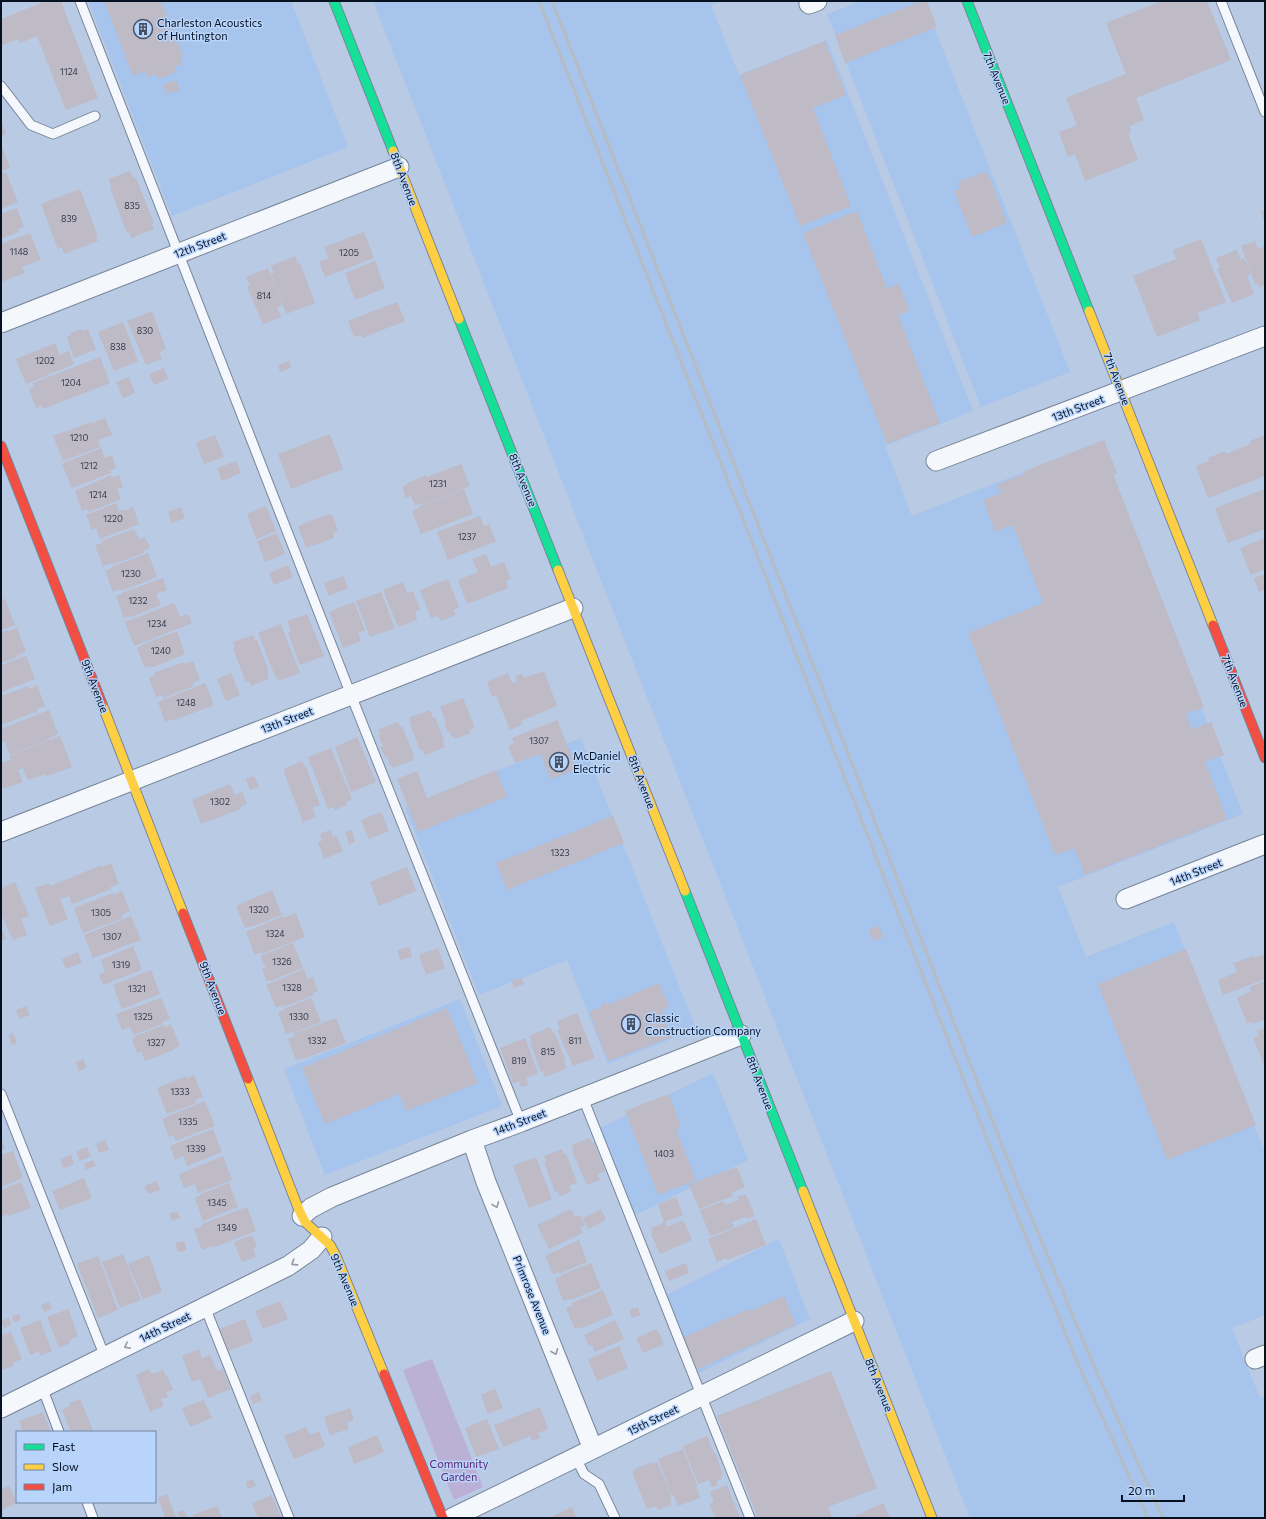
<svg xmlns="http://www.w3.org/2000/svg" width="1266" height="1519" viewBox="0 0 1266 1519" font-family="Commissioner,sans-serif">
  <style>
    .built { fill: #a7c4ed }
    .green { fill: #bbb0d6 }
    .building { fill: #bebac6 }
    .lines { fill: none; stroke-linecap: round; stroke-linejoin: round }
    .lane-casing { stroke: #778599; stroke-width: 11 }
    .street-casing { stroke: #778599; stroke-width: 21 }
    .fast-casing { stroke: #778599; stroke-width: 11 }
    .slow-casing { stroke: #778599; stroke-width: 11 }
    .jam-casing { stroke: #778599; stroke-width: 11 }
    .lane { stroke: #f4f7fb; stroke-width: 9 }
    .street { stroke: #f4f7fb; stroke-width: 19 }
    .fast { stroke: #16e098; stroke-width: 9 }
    .slow { stroke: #ffcf43; stroke-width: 9 }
    .jam { stroke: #f24e42; stroke-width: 9 }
    .rail { stroke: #b6bcc3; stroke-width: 3 }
    .oneway { stroke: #959ba4 }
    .labels { text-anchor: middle; stroke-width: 3; stroke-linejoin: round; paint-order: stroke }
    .number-label { font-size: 9px; fill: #343b4b }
    .poi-label { font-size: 11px; fill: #061122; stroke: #b9d4fb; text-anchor: start }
    .street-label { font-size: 11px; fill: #061122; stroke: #b9d4fb }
    .park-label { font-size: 11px; fill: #5a226c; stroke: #b9d4fb }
  </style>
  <rect width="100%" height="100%" fill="#b8cae4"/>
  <path class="built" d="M88,1H291L348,147L172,216Z
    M373,1H720L711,5L739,75L827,40L973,411L885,446L912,516L1098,443L1243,814L1058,887L1086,957L1174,922L1265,1153V1315L1232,1328L1260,1398L1265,1396V1518H970Z
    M861,1H924L1070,372L981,407L827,14Z
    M581,738L696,1029L608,1064L567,960L479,995L405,807Z
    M460,999L502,1106L325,1175L284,1069Z
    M713,1073L748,1160L633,1216L598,1129Z
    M779,1239L810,1319L695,1375L664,1296Z"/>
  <path class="green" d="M432,1359L483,1487L454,1500L403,1370Z"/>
  <path class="building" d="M46,1H61L98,98L66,110L37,36L20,43L18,39L1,46V19Z
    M104,1H161L183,56L180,57L182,64L174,67L176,72L159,79L156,74L148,77L145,71L133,76Z
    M922,1H927L937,27L845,63L835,35Z
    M1162,1H1207L1231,60L1136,98L1144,120L1129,126L1131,132L1128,133L1138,160L1085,181L1075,154L1068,157L1059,132L1077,125L1066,98L1126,74L1106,23Z
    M825,41L846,95L813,108L851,206L800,226L740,75Z
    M176,80L180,90L167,94L163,85Z
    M1,121L6,134L1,136Z
    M1,144L10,168L1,171Z
    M130,171L134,179L136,178L154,223L152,224L154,229L131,238L129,232L127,233L110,188H112L109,179Z
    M987,171L1007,223L972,237L954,191L960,189L958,182Z
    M6,172L18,202L1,209V174Z
    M80,189L97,234L96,235L98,241L64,254L62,247L58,249L41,204Z
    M17,208L24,227L18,229L19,232L1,239V214Z
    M1265,210V223L1261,212Z
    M857,211L887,289L899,284L909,311L898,315L940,423L887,444L803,233Z
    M364,232L374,258L325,277L319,262L329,258L324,247Z
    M30,233L41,260L22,267L25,273L1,282V244Z
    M1201,239L1226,302L1197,313L1200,320L1157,337L1133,276L1176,259L1173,250Z
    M1255,241L1258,249L1265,246V285L1259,287L1257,283L1255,284L1241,246Z
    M1237,250L1240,260L1244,258L1251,274L1247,276L1254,294L1232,303L1217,269L1220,268L1216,258Z
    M295,256L298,264L300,263L315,303L286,314L271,274L274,273L271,266Z
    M375,261L385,288L355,300L345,273Z
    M268,268L282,305L277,307L281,317L263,324L247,287L250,285L246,277Z
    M397,302L405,321L362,338L361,335L354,337L348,321Z
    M152,311L166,349L159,352L162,359L146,365L127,321Z
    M123,322L138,361L114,371L98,332Z
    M82,329L83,331L88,329L96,349L74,358L67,337L71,336L70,333Z
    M55,343L60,355L69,351L74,364L26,384L16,359Z
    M100,357L110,383L43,409L42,406L36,408L29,389L35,386L33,383Z
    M289,361L291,368L280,372L278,365Z
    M164,368L168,379L154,385L149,374Z
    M129,377L135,393L123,398L116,382Z
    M105,418L112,435L98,440L100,447L63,461L53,436L91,422V424Z
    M330,434L343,469L291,489L278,454Z
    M215,435L224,457L204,464L196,443Z
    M1265,435V476L1208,498L1196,466L1209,461L1208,458L1225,451L1226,454L1251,444L1250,441Z
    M1104,440L1117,473L1113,474L1204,707L1186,714L1192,729L1211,722L1224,755L1205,762L1227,819L1085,875L1074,848L1055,855L968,633L1043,603L1013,525L995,532L983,500L1001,493L997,485L1026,473L1025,471Z
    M101,448L105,458L112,455L116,468L110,471L111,473L72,488L62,464Z
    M236,461L241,473L222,481L217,468Z
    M461,464L470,486L421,505L420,503L415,506L411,496L406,498L402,487L407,485L406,484L426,475L427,477Z
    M111,475L112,478L119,475L123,487L117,489L121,499L89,512L88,509L82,511L75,491Z
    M464,489L473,514L421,534L412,511L419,508L418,507Z
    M1265,489V529L1228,543L1215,508Z
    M116,503L119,511L124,509L125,511L133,507L139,524L100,539L96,528L92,530L86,515Z
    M266,506L276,531L256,539L247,514Z
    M181,507L185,518L172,523L168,512Z
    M332,514L338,531L333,533L334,538L306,548L298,526L326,515V516Z
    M480,516L484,526L489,524L496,541L448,560L437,532Z
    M134,529L139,539L145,537L150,548L143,551L144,553L111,565V563L103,566L95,545L102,543V541Z
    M277,533L285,554L265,562L257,541Z
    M1265,536V569L1251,575L1240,548L1262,539Z
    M148,553L157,577L121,591V589L113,592L105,571L112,568V567Z
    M486,554L491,567L504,562L511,579L506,581L508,588L467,604L458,580L478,572L472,559Z
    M288,565L293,577L274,585L269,573Z
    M1265,574V590L1259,592L1254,578Z
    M343,576L348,588L329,596L324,583Z
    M163,578L167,590L156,594L161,605L131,617V616L124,618L116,596L122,594V593Z
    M448,579L459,607L453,610L456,615L440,621L438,616L431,618L420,590Z
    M403,582L407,593L413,591L420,610L415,612L417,620L398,627L383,590Z
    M381,592L395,628L370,637L356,601Z
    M5,599L15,625L1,630V600Z
    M354,602L365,630L358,633L361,641L343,648L329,612Z
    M174,603L180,617L188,614L192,623L134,646L125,622Z
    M307,614L324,656L300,665L288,633L291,631L287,621Z
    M281,624L300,673L278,681L276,676H275L258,633Z
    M17,628L26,652L17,655V657L1,663V632L7,630L8,631Z
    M177,631L185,654L151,668L150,666L145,668L137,648L142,646V645Z
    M253,635L255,640H257L269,673L267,674L269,679L251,686L249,681L246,682L233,649L235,648L233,642Z
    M26,656L35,679L1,692V665Z
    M193,661L200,680L192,683L194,686L163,698L162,695L156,697L149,678L155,675L154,673L184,662L185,664Z
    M544,671L557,706L521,721L523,724L510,730L496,695L492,697L487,682L508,673L512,683L517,681L515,676L522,674L524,678Z
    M231,673L240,695L226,701L217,679Z
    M205,683L214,705L172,721L171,719L165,722L158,702Z
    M37,685L45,706L36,709L38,711L1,725V696L28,686L29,689Z
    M463,698L475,728L469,730L471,733L455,739L454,736L452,737L449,732L448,733L444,723L446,722L440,707Z
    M49,710L58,734L49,738L50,739L10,755L4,741L1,742V729Z
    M430,710L433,718L435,717L444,740L442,741L445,747L425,755L422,749L420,750L411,727L412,726L409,718Z
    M557,720L577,769L551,779L540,754L515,763L508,746L514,743L512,738Z
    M398,722L400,727L402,726L414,756L412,757L413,760L393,768L392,765L390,766L387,756L385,757L380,747L383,746L378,735H380L378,730Z
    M60,736L72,767L47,776L46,774L28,780L23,768L18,770L23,782L3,789L1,783V763L11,760L9,756Z
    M357,737L376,782L351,792L335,747Z
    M331,748L352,799L346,802L347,805L335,810L333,807L328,809L308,757Z
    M302,761L305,767H306L320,805L312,808L316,817L303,822L285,775L284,769Z
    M496,770L507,797L418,832L397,779L417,771L427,798Z
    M254,776L259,787L250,790L246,779Z
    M230,784L235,795L242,792L247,804L240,807L241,809L201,824L192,800Z
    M381,812L389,831L369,839L361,820Z
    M613,816L624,843L507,890L496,863Z
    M330,830L333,837L336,835L343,851L324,859L318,842L322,841L320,834Z
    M352,830L355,842L349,844L345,832Z
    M111,863L119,884L110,887L111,889L72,904L69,896L60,899L68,919L50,926L35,888L49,883L50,886L102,865V867Z
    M407,867L416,891L379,906L370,882Z
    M15,882L29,916L21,919L27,935L13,940L1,914V888Z
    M272,890L282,915L251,927V926L245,928L236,906Z
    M122,891L130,911L121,915L123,918L83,933L74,908L113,893L114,895Z
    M296,913L305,937L262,954L261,952L255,955L246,932L283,916V918Z
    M131,916L141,940L93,958L84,935Z
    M1,922L3,927L1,928L6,939L1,941Z
    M879,926L883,937L873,941L869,930Z
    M293,943L303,968L270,981V980L267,981L262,969L266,968L260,956Z
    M133,946L142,970L103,985L99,974L105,972L101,960Z
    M410,947L412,957L400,960L397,950Z
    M438,948L445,968L426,975L419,955Z
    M1186,949L1256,1125L1167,1160L1098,984Z
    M78,952L82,963L66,969L62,959Z
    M1265,954V979L1223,995L1218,980L1237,972L1233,963L1253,956L1254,958Z
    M304,969L307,979L313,977L318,991L313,993L314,995L283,1007L282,1005L276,1008L266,985Z
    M151,970L160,994L122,1009L113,985Z
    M522,978L524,984L514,988L512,981Z
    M1265,981V1025L1263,1020L1253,1024L1252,1022L1247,1023L1237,998L1251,991L1250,987Z
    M659,983L669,1007L662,1010L672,1037L608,1061L589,1012L602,1007L601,1004L606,1002L607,1005Z
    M161,998L170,1019L162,1022L163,1024L133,1035L130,1027L122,1030L116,1014Z
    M311,998L321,1022L293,1033L292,1032L286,1034L278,1012L284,1010L283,1009Z
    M26,1006L30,1015L19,1019L16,1010Z
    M447,1008L478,1083L406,1111L399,1094L325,1124L302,1068Z
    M577,1013L595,1058L573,1066L557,1030L560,1029L557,1021Z
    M336,1018L346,1043L303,1059V1058L296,1060L288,1039L295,1036L293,1034Z
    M171,1024L180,1046L173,1049L174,1050L145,1061L141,1051L137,1053L132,1039L136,1038L135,1036L164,1025L165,1027Z
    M550,1027L553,1033H555L566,1062L564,1063L567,1068L545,1077L543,1071L541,1072L530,1043L532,1042L529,1036Z
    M1265,1028V1064H1264L1253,1038L1259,1036L1257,1031Z
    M13,1033L17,1043L12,1045L8,1035Z
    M525,1038L538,1073L526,1078L528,1085L521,1087L519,1081L513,1083L500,1048Z
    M83,1059L87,1067L79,1071L76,1062Z
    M194,1075L203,1097L195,1100L196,1103L167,1114L157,1088L186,1076L187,1079Z
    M669,1094L681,1127L676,1129L696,1180L658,1195L625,1111Z
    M205,1101L215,1126L175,1141L174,1136L169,1137L162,1119L167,1118L166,1117Z
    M213,1129L222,1152L187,1166L184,1156L175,1160L170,1146Z
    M1,1138L5,1149L1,1150Z
    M590,1138L592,1143L594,1142L605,1171L597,1174L600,1180L587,1185L572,1151L574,1150L572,1145Z
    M105,1140L109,1150L99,1153L96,1144Z
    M87,1147L91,1156L80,1161L76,1152Z
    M562,1149L564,1154L566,1153L577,1183L569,1186L571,1192L560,1196L557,1191L555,1192L544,1162L546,1161L544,1156Z
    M13,1151L23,1178L1,1187V1155Z
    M71,1155L74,1164L64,1168L60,1159Z
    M223,1156L232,1180L198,1193L195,1184L184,1188L179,1174Z
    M536,1157L552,1199L529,1208L513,1166Z
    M93,1160L96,1166L86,1170L84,1164Z
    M737,1167L745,1187L731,1193L733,1196L699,1209L689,1184Z
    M84,1178L92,1198L60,1210L52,1191Z
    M157,1181L160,1190L148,1194L144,1186Z
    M21,1182L31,1208L9,1216L8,1214L1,1217V1190Z
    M229,1183L238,1207L203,1221L195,1198L201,1195L200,1194Z
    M746,1194L755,1216L746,1219L745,1217L732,1222L734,1227L710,1236L700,1210L724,1201L725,1205L739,1200L737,1197Z
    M676,1197L683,1215L664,1222L658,1204Z
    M247,1207L256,1231L212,1248L211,1246L202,1250L194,1229L203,1226L202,1224Z
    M571,1209L575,1217L580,1215L585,1225L580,1228L583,1233L549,1249L537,1225Z
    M601,1209L606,1220L588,1229L583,1218Z
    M177,1211L180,1218L172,1221L169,1214Z
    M756,1219L766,1245L727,1260L726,1258L717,1262L708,1239Z
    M683,1220L692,1240L660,1254L651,1234L653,1233L651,1228L665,1222L667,1227Z
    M252,1235L257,1247L253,1248L256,1257L242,1262L234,1242Z
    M579,1240L587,1262L559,1274V1272L553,1274L545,1256Z
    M184,1241L187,1250L178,1252L175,1243Z
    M123,1254L141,1300L120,1308L102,1262Z
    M149,1255L162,1292L143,1299L128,1264Z
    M98,1256L118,1310L98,1318L77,1264Z
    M591,1263L601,1288L570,1300V1299L563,1301L555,1279L561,1276V1275Z
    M686,1263L689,1273L669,1281L665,1271Z
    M603,1290L613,1315L582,1328L581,1327L575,1329L566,1308L573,1305L572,1303Z
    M784,1296L796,1325L696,1370L682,1338L749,1309L750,1311Z
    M280,1301L288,1319L263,1329L255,1311Z
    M49,1302L52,1309L44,1312L41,1305Z
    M638,1307L640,1315L632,1318L629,1310Z
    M68,1309L78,1336L69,1340L70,1343L59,1348L47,1317Z
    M19,1314L21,1320L14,1323L12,1316Z
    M9,1318L11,1325L4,1328L1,1321Z
    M245,1319L253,1341L229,1351L220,1329Z
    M40,1320L52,1351L40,1356L39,1351L30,1355L20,1328Z
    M615,1320L624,1339L595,1352L592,1345L589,1346L584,1335Z
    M657,1329L664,1344L643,1353L636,1338Z
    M11,1332L22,1359L12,1363L14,1366L2,1370L1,1367V1335Z
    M619,1346L628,1368L597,1381L588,1359Z
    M199,1349L202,1358L210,1355L217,1371L223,1369L231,1389L208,1398L200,1379L192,1382L182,1356Z
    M149,1369L152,1374L163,1370L166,1377L167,1376L173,1390L166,1392L168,1397L161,1399L164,1406L150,1412L136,1375Z
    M831,1371L877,1488L828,1507L832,1518H758L717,1416Z
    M495,1389L503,1408L488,1414L481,1395Z
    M259,1392L262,1401L253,1404L250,1396Z
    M80,1399L93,1430L86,1432H71L62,1410L70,1406L69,1403Z
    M204,1400L212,1418L190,1427L182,1408Z
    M540,1407L548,1429L538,1433L540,1438L532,1441L530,1436L503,1447L494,1425Z
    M350,1408L354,1420L347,1423L349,1429L330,1435L324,1417Z
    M43,1412L51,1432H23L19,1421Z
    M487,1419L499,1449L476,1457L465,1428Z
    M306,1427L310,1435L319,1431L325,1446L294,1459L284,1436Z
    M377,1435L384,1452L354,1464L348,1447Z
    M707,1436L714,1453H715L723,1474L721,1475L722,1479L716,1481L718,1485L712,1487L709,1480L698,1484L683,1446Z
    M683,1449L695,1480L697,1486L696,1487L700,1498L678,1506L674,1496H672L658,1459Z
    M651,1462L652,1464L657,1462L670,1492L671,1500H670L671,1505L658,1510L656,1506L647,1509L632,1472L634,1471L633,1470Z
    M253,1479L256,1486L248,1489L246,1482Z
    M727,1485L740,1518H715L709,1504L714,1502L710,1492Z
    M9,1486L17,1503L2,1510L3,1514L1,1515V1489Z
    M167,1494L176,1517L172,1518H165L158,1498Z
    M272,1495L281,1518H258L252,1503Z
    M883,1503L890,1518H851Z
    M217,1506L222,1518H194L193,1515Z
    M572,1507L577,1518H554L553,1516Z
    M184,1510L187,1517L179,1518L177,1513Z"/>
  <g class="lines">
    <defs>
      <path id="lane" d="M80,1L351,695L521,1122
        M1221,1L1265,112
        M1,86L31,125L53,134L95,116
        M1,1094L105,1357
        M583,1098L750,1518
        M205,1307L289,1518
        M42,1387L59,1432
        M576,1458L584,1474L599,1484L615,1518
        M87,1502L93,1518"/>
      <path id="street" d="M809,4L817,1
        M1,323L399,167
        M936,461L1265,336
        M1,832L573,608
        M1126,899L1265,844
        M472,1140L486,1182L593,1449
        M302,1216L311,1208L332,1197L472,1140L521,1122L741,1035
        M1255,1359L1265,1355
        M1,1408L288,1266L311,1250L322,1237
        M452,1518L854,1321"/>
      <path id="fast" d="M334,1L393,151
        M967,1L1089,311
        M459,319L558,570
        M685,891L803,1191"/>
      <path id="slow" d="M393,151L459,319
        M1089,311L1213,625
        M558,570L685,891
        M102,704L183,913
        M248,1079L299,1210L305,1222L330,1245L336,1256L384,1374
        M803,1191L932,1518"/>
      <path id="jam" d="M1,446L102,704
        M1213,625L1265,758
        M183,913L248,1079
        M384,1374L443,1518"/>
    </defs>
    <use href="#lane" class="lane-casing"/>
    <use href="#street" class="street-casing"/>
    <use href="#fast" class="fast-casing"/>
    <use href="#slow" class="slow-casing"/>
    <use href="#jam" class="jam-casing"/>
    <use href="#lane" class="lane"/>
    <use href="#street" class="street"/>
    <use href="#fast" class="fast"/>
    <use href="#slow" class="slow"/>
    <use href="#jam" class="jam"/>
    <path class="rail" d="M539,1L1013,1205L1076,1359L1148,1518
      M552,1L1019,1188L1097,1373L1163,1518"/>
  </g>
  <defs><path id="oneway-chevron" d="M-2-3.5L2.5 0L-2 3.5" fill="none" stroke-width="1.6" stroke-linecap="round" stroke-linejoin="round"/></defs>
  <g class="oneway">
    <use href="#oneway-chevron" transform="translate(496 1205) rotate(68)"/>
    <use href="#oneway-chevron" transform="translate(294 1263) rotate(147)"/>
    <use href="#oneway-chevron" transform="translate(127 1346) rotate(154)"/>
    <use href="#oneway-chevron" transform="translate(555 1352) rotate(68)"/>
  </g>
  <defs>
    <symbol id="building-ring" viewBox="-11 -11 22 22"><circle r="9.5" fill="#b9d4fb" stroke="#445266" stroke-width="1.5"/><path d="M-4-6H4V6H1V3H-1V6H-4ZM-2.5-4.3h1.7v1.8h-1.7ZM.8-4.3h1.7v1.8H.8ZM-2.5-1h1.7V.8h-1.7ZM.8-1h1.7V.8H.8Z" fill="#445266"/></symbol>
  </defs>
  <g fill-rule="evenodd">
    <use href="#building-ring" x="132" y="18" width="22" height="22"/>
    <use href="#building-ring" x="548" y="751" width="22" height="22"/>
    <use href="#building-ring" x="620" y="1013" width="22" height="22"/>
  </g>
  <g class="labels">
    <g class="number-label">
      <text x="69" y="75">1124</text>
      <text x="132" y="209">835</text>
      <text x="69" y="222">839</text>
      <text x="19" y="255">1148</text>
      <text x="349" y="256">1205</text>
      <text x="264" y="299">814</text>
      <text x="145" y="334">830</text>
      <text x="118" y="350">838</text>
      <text x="45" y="364">1202</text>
      <text x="71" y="386">1204</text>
      <text x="79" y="441">1210</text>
      <text x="89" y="469">1212</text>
      <text x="438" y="487">1231</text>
      <text x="98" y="498">1214</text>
      <text x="113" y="522">1220</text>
      <text x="467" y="540">1237</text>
      <text x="131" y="577">1230</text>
      <text x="138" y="604">1232</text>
      <text x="157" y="627">1234</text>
      <text x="161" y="654">1240</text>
      <text x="186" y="706">1248</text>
      <text x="539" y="744">1307</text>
      <text x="220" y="805">1302</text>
      <text x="560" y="856">1323</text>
      <text x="259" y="913">1320</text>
      <text x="101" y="916">1305</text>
      <text x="275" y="937">1324</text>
      <text x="112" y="940">1307</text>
      <text x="282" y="965">1326</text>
      <text x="121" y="968">1319</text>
      <text x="292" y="991">1328</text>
      <text x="137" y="992">1321</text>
      <text x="143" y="1020">1325</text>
      <text x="299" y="1020">1330</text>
      <text x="317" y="1044">1332</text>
      <text x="575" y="1044">811</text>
      <text x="156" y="1046">1327</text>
      <text x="548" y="1055">815</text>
      <text x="519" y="1064">819</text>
      <text x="180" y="1095">1333</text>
      <text x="188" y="1125">1335</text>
      <text x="196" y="1152">1339</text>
      <text x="664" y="1157">1403</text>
      <text x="217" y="1206">1345</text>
      <text x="227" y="1231">1349</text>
    </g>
    <g class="poi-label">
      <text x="157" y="27">Charleston Acoustics<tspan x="157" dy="13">of Huntington</tspan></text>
      <text x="573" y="760">McDaniel<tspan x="573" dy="13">Electric</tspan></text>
      <text x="645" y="1022">Classic<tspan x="645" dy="13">Construction Company</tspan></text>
    </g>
    <g class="street-label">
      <text transform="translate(997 78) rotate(68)" y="4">7th Avenue</text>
      <text transform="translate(404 179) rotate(69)" y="4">8th Avenue</text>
      <text transform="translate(200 245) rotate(-21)" y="4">12th Street</text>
      <text transform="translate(1117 379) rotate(69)" y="4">7th Avenue</text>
      <text transform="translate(1078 408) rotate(-21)" y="4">13th Street</text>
      <text transform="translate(523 480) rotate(68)" y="4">8th Avenue</text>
      <text transform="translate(1235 681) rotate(69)" y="4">7th Avenue</text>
      <text transform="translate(95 686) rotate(69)" y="4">9th Avenue</text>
      <text transform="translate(287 720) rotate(-21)" y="4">13th Street</text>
      <text transform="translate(642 782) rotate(69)" y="4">8th Avenue</text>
      <text transform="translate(1196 872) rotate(-22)" y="4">14th Street</text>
      <text transform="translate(213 988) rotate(69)" y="4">9th Avenue</text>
      <text transform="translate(760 1083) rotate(69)" y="4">8th Avenue</text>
      <text transform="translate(520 1122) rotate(-21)" y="4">14th Street</text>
      <text transform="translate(345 1280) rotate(67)" y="4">9th Avenue</text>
      <text transform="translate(532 1295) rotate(68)" y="4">Primrose Avenue</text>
      <text transform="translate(165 1327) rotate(-26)" y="4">14th Street</text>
      <text transform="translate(879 1385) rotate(68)" y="4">8th Avenue</text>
      <text transform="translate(653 1420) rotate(-26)" y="4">15th Street</text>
    </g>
    <g class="park-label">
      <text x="459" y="1468">Community<tspan x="459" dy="13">Garden</tspan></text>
    </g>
  </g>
  <rect width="1266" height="1519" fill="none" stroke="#061122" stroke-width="4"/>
  <rect x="16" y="1431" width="140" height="72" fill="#b9d4fb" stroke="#7186a4"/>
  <rect x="24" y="1444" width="20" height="6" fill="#16e098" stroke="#7186a4"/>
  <text x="52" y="1451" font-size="12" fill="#061122">Fast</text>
  <rect x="24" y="1464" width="20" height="6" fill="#ffcf43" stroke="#7186a4"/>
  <text x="52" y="1471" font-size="12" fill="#061122">Slow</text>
  <rect x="24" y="1484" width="20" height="6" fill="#f24e42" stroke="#7186a4"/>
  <text x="52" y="1491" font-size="12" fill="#061122">Jam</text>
  <path d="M1122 1495v6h62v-6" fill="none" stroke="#061122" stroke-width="2"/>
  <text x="1128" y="1495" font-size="12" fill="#061122" stroke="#b9d4fb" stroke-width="3" paint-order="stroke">20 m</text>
</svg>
